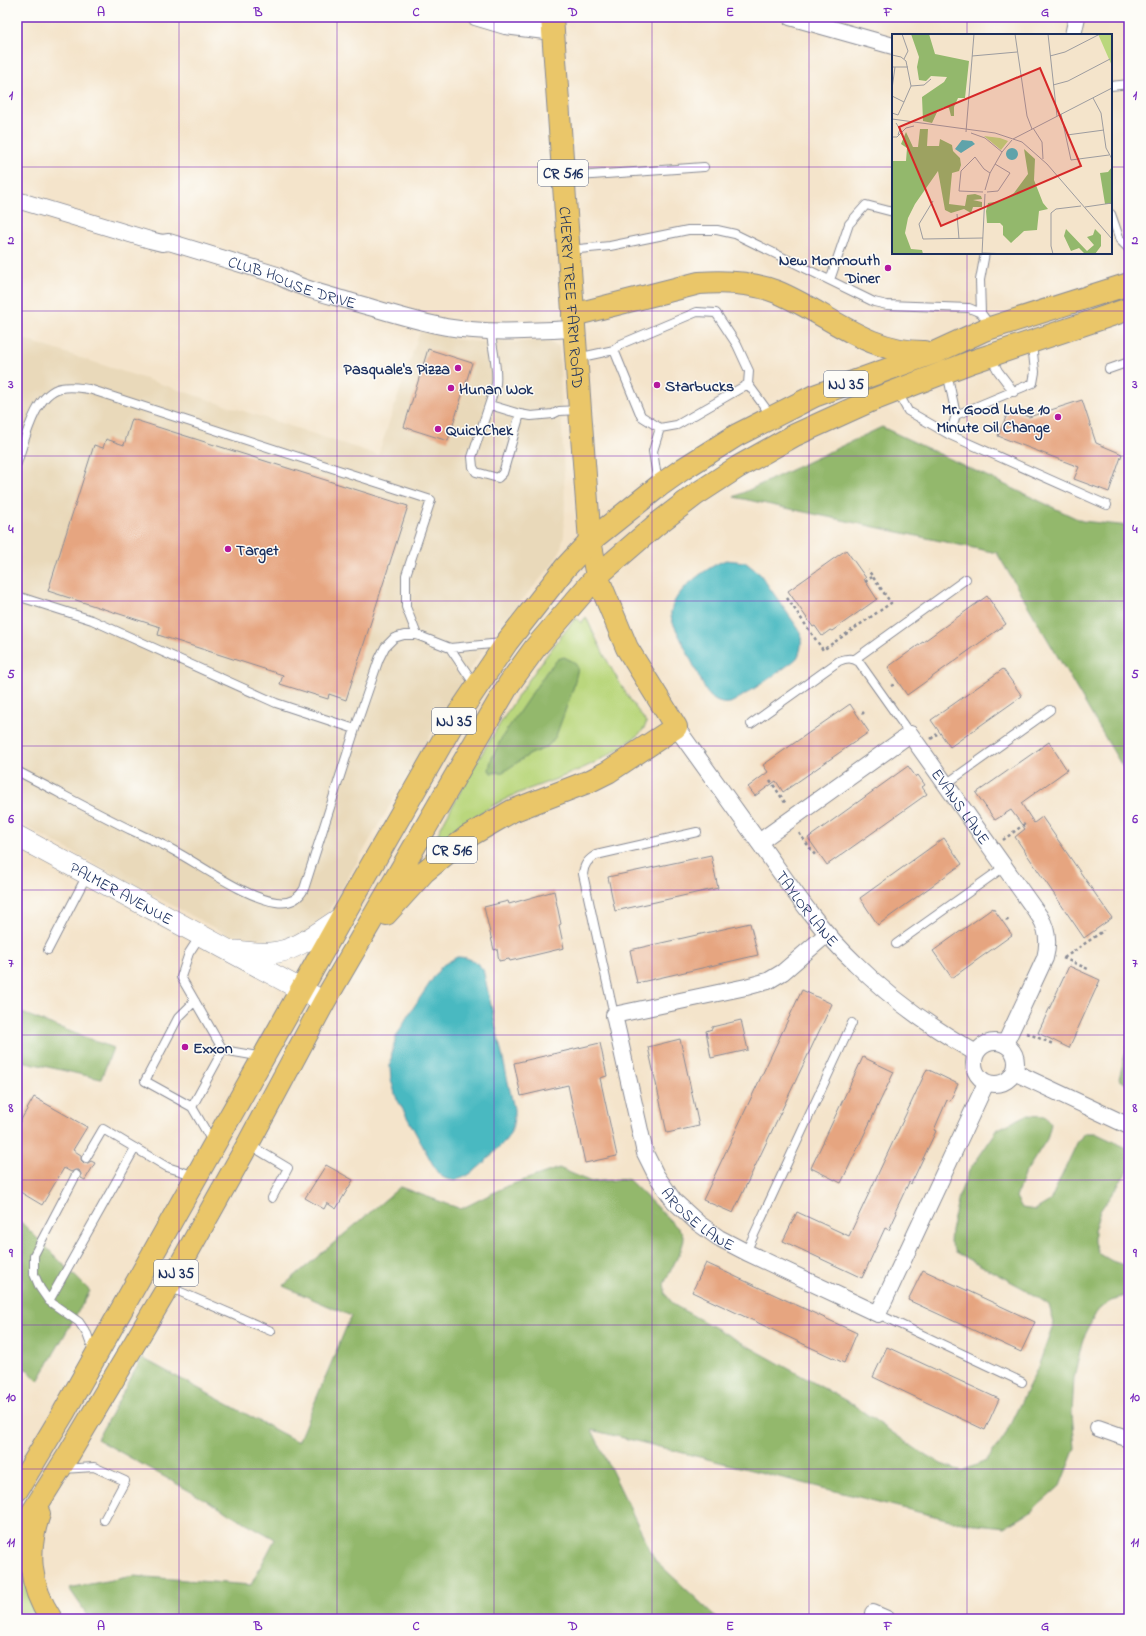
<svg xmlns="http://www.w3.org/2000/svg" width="1146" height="1636" viewBox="0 0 1146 1636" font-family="'Indie Flower',sans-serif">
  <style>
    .built { fill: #e9d9ba }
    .green { fill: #bad77d; stroke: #6a836e }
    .forest { fill: #93b86c; stroke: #577465 }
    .water { fill: #4ab9c1; stroke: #327490 }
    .building { fill: #e6a580 }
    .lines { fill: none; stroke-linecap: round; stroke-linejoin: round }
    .service-casing { stroke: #888a94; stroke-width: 10 }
    .minor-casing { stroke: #888a94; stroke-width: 18 }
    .tertiary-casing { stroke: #888a94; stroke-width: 22 }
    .primary-casing { stroke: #888a94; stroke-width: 24 }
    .trunk-casing { stroke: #888a94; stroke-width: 24 }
    .path { stroke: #888a94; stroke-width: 2.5; stroke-dasharray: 3 3; stroke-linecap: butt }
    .service { stroke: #fff; stroke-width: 8 }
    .minor { stroke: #fff; stroke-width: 16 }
    .tertiary { stroke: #fff; stroke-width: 21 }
    .primary { stroke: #eac669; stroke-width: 22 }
    .trunk { stroke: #eac669; stroke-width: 22 }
    .grid { fill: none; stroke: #7b2cbf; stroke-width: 1; stroke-opacity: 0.55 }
    .poi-dot { fill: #b5179e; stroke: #fdfcf7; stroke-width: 1.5 }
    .labels { text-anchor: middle; stroke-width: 3; stroke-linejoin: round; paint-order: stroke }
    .shield { fill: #fdfcf7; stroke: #5f6c8c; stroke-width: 1 }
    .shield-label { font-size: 15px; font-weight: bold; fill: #1b2f5e }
    .poi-label { font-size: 16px; font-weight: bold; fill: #1b2f5e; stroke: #fdfcf7; text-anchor: start }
    .street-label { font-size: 16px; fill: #1b2f5e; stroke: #fdfcf7 }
    .inset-road { fill: none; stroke: #9d9c9f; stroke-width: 1 }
    .view { fill: #d62828; fill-opacity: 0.15; stroke: #d62828; stroke-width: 2 }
    .inset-edge { fill: none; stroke: #1b2f5e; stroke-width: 2 }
    .neatline { fill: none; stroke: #7b2cbf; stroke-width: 1.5 }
    .grid-label { font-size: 13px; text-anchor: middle; font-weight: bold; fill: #7b2cbf }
  </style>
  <rect width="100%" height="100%" fill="#fdfcf7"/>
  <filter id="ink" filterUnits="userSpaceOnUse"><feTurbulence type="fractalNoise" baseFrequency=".025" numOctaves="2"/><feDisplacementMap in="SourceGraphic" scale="8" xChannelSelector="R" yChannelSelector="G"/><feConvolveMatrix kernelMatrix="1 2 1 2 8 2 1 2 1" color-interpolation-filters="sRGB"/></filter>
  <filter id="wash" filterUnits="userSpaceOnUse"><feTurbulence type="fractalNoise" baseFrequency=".012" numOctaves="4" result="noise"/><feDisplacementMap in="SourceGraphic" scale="16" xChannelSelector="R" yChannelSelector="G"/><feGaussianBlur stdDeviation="0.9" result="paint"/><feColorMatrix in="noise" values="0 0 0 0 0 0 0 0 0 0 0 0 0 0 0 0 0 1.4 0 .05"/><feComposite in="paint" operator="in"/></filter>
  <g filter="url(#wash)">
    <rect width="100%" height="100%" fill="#f4e4cb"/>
    <path class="built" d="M420,331L455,339L479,342H517L548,340L559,347L565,505L564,535L560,551L552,565L497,629L459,686L327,914L299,939L271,946L239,941L17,822V337L378,455Z"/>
    <path class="green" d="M586,617C603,655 621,689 646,722V724C643,733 634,738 627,743C611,754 594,764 576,771C554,781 531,787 510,797C485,809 462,824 440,842L436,837C476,760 520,685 576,618L581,623Z
      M21,1555L43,1619H17V1561Z"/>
    <path class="forest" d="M882,427L1082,521L1129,526V778L997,553L734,497Z
      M564,657L574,662L578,668L573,689L556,736L550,744L545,748L530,754L503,772L491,773L489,770L491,760L502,737L547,671L558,659Z
      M17,1008L22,1013L113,1048L101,1079L17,1060Z
      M1129,1039V1086L1119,1079Z
      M1027,1115L1045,1116L1051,1124L1047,1139L1024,1175L1016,1197L1022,1208L1035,1210L1050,1201L1077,1143L1084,1133H1095L1129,1149V1169L1100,1211L1094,1231V1242L1098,1253L1112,1261L1129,1267V1295L1111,1300L1096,1313L1083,1339L1074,1378L1072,1413L1075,1448L1060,1486L1032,1511L1005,1527L958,1522L592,1430L655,1560L718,1619H90L69,1588L133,1576L251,1585L275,1539L97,1439L142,1358L298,1442L351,1316L283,1286L400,1187L461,1209L507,1186L559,1168L591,1182L628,1179L682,1232L684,1240L681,1250L664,1284L666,1295L674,1305L852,1404L916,1449L941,1464L962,1471L986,1461L1004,1437L1038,1367L1054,1323L1049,1305L1030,1292L956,1252L950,1242L951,1231L959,1196L969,1171L998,1129Z
      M17,1218L90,1291L38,1381L28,1370L17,1366Z"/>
    <path class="water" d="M726,560L745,562L760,574L800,631C802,639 802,650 797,658C793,663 737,701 730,703C719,705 711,699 706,691L673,623C671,618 670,613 672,608C676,589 709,566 726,560Z
      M457,957C469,957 475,961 483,969L514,1109C514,1117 514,1125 510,1133C507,1140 501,1145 496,1150C483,1165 455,1194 437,1172L396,1097L391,1079L390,1067L392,1052L396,1037L407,1017L438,971L443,965Z"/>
    <g id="blocks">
      <path class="building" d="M428,349L472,363L448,441L404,427Z
        M1082,400L1096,443L1122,454L1109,492L1074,479L1079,467L998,436L1009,410L1029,417Z
        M132,419L408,506L346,700L329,694L328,699L280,684L283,675L158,635L160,627L48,591L94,445L103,448L106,439L124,445Z
        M846,550L866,578L864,579L877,599L832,631L830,630L822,636L815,626L813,627L788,591Z
        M987,596L1006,624L907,695L888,667Z
        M1003,669L1022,696L950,747L931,720Z
        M850,704L869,732L783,792L776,781L755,796L748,787L768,772L763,765Z
        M1049,742L1067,770L1021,803L1034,823L1042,817L1112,918L1084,938L1015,837L1025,829L1011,810L995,820L976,793Z
        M908,766L916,777L918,775L925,785L922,787L927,794L827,865L808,838Z
        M944,838L962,864L878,925L860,898Z
        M711,855L718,888L615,911L608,877Z
        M554,891L561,924L559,925L564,948L510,961L509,959L499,961L497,949L494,950L484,907L508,901L509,904Z
        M993,908L1012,935L952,978L933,951Z
        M750,923L758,955L637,983L630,950Z
        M1069,966L1100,980L1069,1048L1038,1033Z
        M802,990L832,1004L733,1213L703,1200Z
        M741,1020L748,1050L711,1058L706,1031L712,1029V1027Z
        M680,1039L699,1126L667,1133L648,1047Z
        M600,1043L607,1076L600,1078L617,1156L585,1163L568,1085L521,1096L514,1063Z
        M863,1057L894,1072L841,1183L811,1168Z
        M927,1069L958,1084L950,1101L947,1100L934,1130L936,1131L911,1184L909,1182L895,1212L897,1213L889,1230L885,1228L862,1278L783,1241L797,1212L849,1236Z
        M34,1097L87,1127L73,1150L81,1155V1160L84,1163H88L91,1161L95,1163L85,1180L81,1178V1174L79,1170H75L71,1172L64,1168L42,1205L17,1190V1127Z
        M326,1165L353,1180L336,1209L327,1203L324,1209L305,1198Z
        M706,1263L857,1333L844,1363L692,1292Z
        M923,1270L1035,1322L1021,1352L908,1300Z
        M887,1347L999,1399L985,1430L873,1377Z"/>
    </g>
  </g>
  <g filter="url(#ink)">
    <use href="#blocks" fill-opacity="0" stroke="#888a94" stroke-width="1"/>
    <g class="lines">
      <defs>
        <path id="service" d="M1111,86L1129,84
          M564,177L704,167
          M1111,214L1120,240L1129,249
          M569,250L610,246L688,230H717L735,234L874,302L887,305L969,308L981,313L991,327
          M830,280L849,224L866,205L893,212
          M981,313L980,280L985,253
          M990,356L998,371L1014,392
          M577,358L614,350L621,344L697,312L716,313L737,345L749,371L748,384L677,425L660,428L641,416L614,350
          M1109,369L1129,362
          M947,372L956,415L950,435L1107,505
          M748,384L772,417
          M897,391L908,411L950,435
          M490,405L520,414L503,473L498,478L476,472L473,467L472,457L496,384C498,366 492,349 491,332
          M520,414L531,416L553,414L559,411L579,410
          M956,415L1033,383L1035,372L1032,343
          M17,463C25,440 35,393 61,388C71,386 80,388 89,389L431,500L406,575V607L417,635
          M658,484L653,451L660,428
          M17,596L92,620L276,703L355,729L379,659L385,647L394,638L404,635H417L450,648L502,643
          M450,648L475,685
          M855,659L966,579
          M751,724L839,661C846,658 852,657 859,662L910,734
          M17,771C56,791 94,812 133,831C145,837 159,842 171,849C201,865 244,897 276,902C289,904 298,900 304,889L355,729
          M946,784L1050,710
          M200,936L189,953L181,977L223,1050L263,1057
          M896,944L1004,867
          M48,950L87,875
          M195,1001L178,1018L145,1081L192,1107L213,1143
          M614,1015L583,874C584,864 588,860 596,855L697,832
          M192,1107L223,1050
          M248,1144L288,1168L272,1198
          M86,1158L103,1129L167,1167L196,1176
          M76,1175L34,1255V1274L40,1288L49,1301L79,1322L87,1334L94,1353
          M746,1252L852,1023
          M169,1287L271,1331
          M49,1301L135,1148
          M878,1314L1022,1382
          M63,1469L94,1467L125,1481L104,1520"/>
        <g id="minor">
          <path d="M475,17L505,26L553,32"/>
          <path d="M790,17L893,46"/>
          <path d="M1073,35L1077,17"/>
          <path id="s1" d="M17,200L150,240L162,243L169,242L277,275C298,288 325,294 349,301C381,310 413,321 446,327C489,334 531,331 574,329"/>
          <path id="s2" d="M676,727C707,770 737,812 768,855C795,893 821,931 855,963C891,999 932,1028 976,1053"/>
          <path id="s3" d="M759,842L910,734L1040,917C1048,930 1049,943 1045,958L1005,1044"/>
          <path id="s4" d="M827,934L783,972L768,981L746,987L614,1015L645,1153L656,1175L674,1201L698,1223L719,1238L746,1252L878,1314L986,1083"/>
          <circle cx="995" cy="1063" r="21"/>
          <path d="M1014,1072L1129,1126"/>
          <path d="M1098,1428L1129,1439"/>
          <path d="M873,1613L887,1619"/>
        </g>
        <g id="tertiary">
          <path id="s5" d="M17,836L324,1002"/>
          <path d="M236,951C247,952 258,954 270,953C296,952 320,931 342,917"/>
        </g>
        <g id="primary">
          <path id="s6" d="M552,17L580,410L590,541L597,576"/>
        </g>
        <path id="trunk" d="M573,315L699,283C725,281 752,282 777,292C828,313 866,353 925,352
          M386,914L424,872L467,837L512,811L590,781L608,772L676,727L627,648L597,576
          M17,1490L64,1412L342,917L457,716L507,642L565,568L590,541L659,486L683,469L737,435L814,396L936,352L984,330L1129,284
          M39,1514C26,1552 29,1585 51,1619
          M17,1537L69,1454L168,1287L248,1144L324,1002L509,684L535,648L597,576L656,525L695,495L738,467L795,435L870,401L971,362L1129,309"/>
      </defs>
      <use href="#service" class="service-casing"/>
      <use href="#minor" class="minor-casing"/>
      <use href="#tertiary" class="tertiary-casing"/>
      <use href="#primary" class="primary-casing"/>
      <use href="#trunk" class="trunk-casing"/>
      <path class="path" d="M865,582L872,577
        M787,598L823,650L891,603L868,570
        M891,686L895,684
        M862,714L864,712
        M931,739L937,734
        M770,780L786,804
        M799,833L815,855
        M1003,840L1026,823L1027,824
        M1006,921L1010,918
        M1063,958L1088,969L1087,970
        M1064,958L1103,931V930
        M1027,1033L1053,1044"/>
      <use href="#service" class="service"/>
      <use href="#minor" class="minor"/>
      <use href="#tertiary" class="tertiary"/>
      <use href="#primary" class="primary"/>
      <use href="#trunk" class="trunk"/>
    </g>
  </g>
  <path class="grid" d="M179,17V1619M337,17V1619M494,17V1619M652,17V1619M809,17V1619M967,17V35M17,167H893M1111,167H1129M967,253V1619M17,311H1129M17,456H1129M17,601H1129M17,746H1129M17,890H1129M17,1035H1129M17,1180H1129M17,1325H1129M17,1469H1129"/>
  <g class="poi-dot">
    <circle cx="888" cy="268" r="4"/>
    <circle cx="458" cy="368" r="4"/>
    <circle cx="657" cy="385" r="4"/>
    <circle cx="451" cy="388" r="4"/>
    <circle cx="1058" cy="417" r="4"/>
    <circle cx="438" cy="429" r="4"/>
    <circle cx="228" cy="549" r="4"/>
    <circle cx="185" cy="1047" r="4"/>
  </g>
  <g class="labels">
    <g class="shield">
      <rect x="538" y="160" width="50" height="26" rx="3"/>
      <rect x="824" y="371" width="44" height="26" rx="3"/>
      <rect x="432" y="708" width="44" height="26" rx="3"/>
      <rect x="427" y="837" width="50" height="26" rx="3"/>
      <rect x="154" y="1260" width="44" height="26" rx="3"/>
    </g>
    <g class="shield-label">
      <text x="563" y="178">CR 516</text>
      <text x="846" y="389">NJ 35</text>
      <text x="454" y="726">NJ 35</text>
      <text x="452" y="855">CR 516</text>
      <text x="176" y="1278">NJ 35</text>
    </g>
    <g class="poi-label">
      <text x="880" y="265" text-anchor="end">New Monmouth<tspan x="880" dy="18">Diner</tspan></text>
      <text x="450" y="374" text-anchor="end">Pasquale's Pizza</text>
      <text x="665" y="391">Starbucks</text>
      <text x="459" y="394">Hunan Wok</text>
      <text x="1050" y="414" text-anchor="end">Mr. Good Lube 10<tspan x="1050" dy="18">Minute Oil Change</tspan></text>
      <text x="446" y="435">QuickChek</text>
      <text x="236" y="555">Target</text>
      <text x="193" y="1053">Exxon</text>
    </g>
    <g class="street-label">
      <text dy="6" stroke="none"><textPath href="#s1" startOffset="288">CLUB HOUSE DRIVE</textPath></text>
      <text dy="6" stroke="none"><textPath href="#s6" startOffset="281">CHERRY TREE FARM ROAD</textPath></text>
      <text dy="6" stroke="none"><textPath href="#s3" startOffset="274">EVANS LANE</textPath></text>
      <text dy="6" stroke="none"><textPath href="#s5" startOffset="119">PALMER AVENUE</textPath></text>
      <text dy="6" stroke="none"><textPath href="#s2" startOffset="224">TAYLOR LANE</textPath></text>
      <text dy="6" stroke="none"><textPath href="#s4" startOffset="461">AROSE LANE</textPath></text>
    </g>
  </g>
  <g transform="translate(892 34)">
    <rect width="220" height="220" fill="#f4e4cb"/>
    <path d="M206,0H220V32ZM92,102L108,104L116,107L109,116Z" fill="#bad77d"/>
    <path d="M19,0H37L43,20L77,27L73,64H66L62,73V82H59L57,74L52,73L46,76L40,89L31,87L30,63L52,48L55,43L39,42L34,47L27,46L25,33L27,23ZM28,95H36L35,112H47L48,105L60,111L61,117L68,124L69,131L67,137L60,139L57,170L73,172L75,161L83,160L89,162L90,165L81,166L90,168V173H81L79,179L72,175L59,179L53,176L46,137L23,170L16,184L13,199L19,215L30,216L31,220H0V127H14L15,114L9,110L14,98L21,113H26ZM132,115L143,125L142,146L151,169L156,175L147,177L145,196L132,197L119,209L111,201V192L108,189H95L94,177L96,169L109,167L122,159L136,140ZM220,133V170H213L208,139L216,138ZM174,195L195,217L202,211L195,203L201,201L203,195L209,201V212L203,220H193L187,214L179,217L172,202Z" fill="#93b86c"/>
    <path d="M70,106L80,107L83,110L69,119L63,115ZM114 120a6 6 0 1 1 12 0a6 6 0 1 1-12 0Z" fill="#4ab9c1"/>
    <path class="inset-road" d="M10,0L16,17L12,25M123,0L135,82L140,95M156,0L165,82M0,21L9,23L14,27L19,52L12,68L0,62M80,22L125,18M158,22L173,18L208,0M0,33H16M161,51L176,47L218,25M19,52L32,51L39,45M0,55L3,33M201,64L209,79L214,114L220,125M0,79L6,81L12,68M169,80L179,126L217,121M0,85L103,99L130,108L155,130L220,205M4,89L8,95L6,101M141,94L150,108L151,125M74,98L82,0M79,99L93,104L110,118L120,106M175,101L212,96M0,103H5L14,94L22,92M121,105L220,54M93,156L98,139L110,118M91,158L67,157L69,137L83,123L92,135L98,139M95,158L106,157L118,139L103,130M41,167L27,190L31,205L91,204M193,173L220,169M65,180L67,205M90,219L120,220M90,220L93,160M161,220L159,212V179L164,175L189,172"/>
    <path class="view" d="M148,34L189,132L49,192L7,93Z"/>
    <rect width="220" height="220" class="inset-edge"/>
  </g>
  <rect width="1146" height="1636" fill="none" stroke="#fdfcf7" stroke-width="44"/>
  <rect x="22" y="22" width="1102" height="1592" class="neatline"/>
  <g class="grid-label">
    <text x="101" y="16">A</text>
    <text x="258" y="16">B</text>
    <text x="416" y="16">C</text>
    <text x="573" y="16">D</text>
    <text x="730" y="16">E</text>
    <text x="888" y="16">F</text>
    <text x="1045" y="16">G</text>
    <text x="11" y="99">1</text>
    <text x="1135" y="99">1</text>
    <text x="11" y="244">2</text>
    <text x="1135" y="244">2</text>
    <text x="11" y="388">3</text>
    <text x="1135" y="388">3</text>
    <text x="11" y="533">4</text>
    <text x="1135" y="533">4</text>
    <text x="11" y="678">5</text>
    <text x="1135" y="678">5</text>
    <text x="11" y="823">6</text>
    <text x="1135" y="823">6</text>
    <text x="11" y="967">7</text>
    <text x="1135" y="967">7</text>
    <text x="11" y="1112">8</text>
    <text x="1135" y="1112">8</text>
    <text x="11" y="1257">9</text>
    <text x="1135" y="1257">9</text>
    <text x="11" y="1401">10</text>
    <text x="1135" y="1401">10</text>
    <text x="11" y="1546">11</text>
    <text x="1135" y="1546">11</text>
    <text x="101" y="1630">A</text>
    <text x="258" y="1630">B</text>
    <text x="416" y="1630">C</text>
    <text x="573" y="1630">D</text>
    <text x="730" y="1630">E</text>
    <text x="888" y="1630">F</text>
    <text x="1045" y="1630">G</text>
  </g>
</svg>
